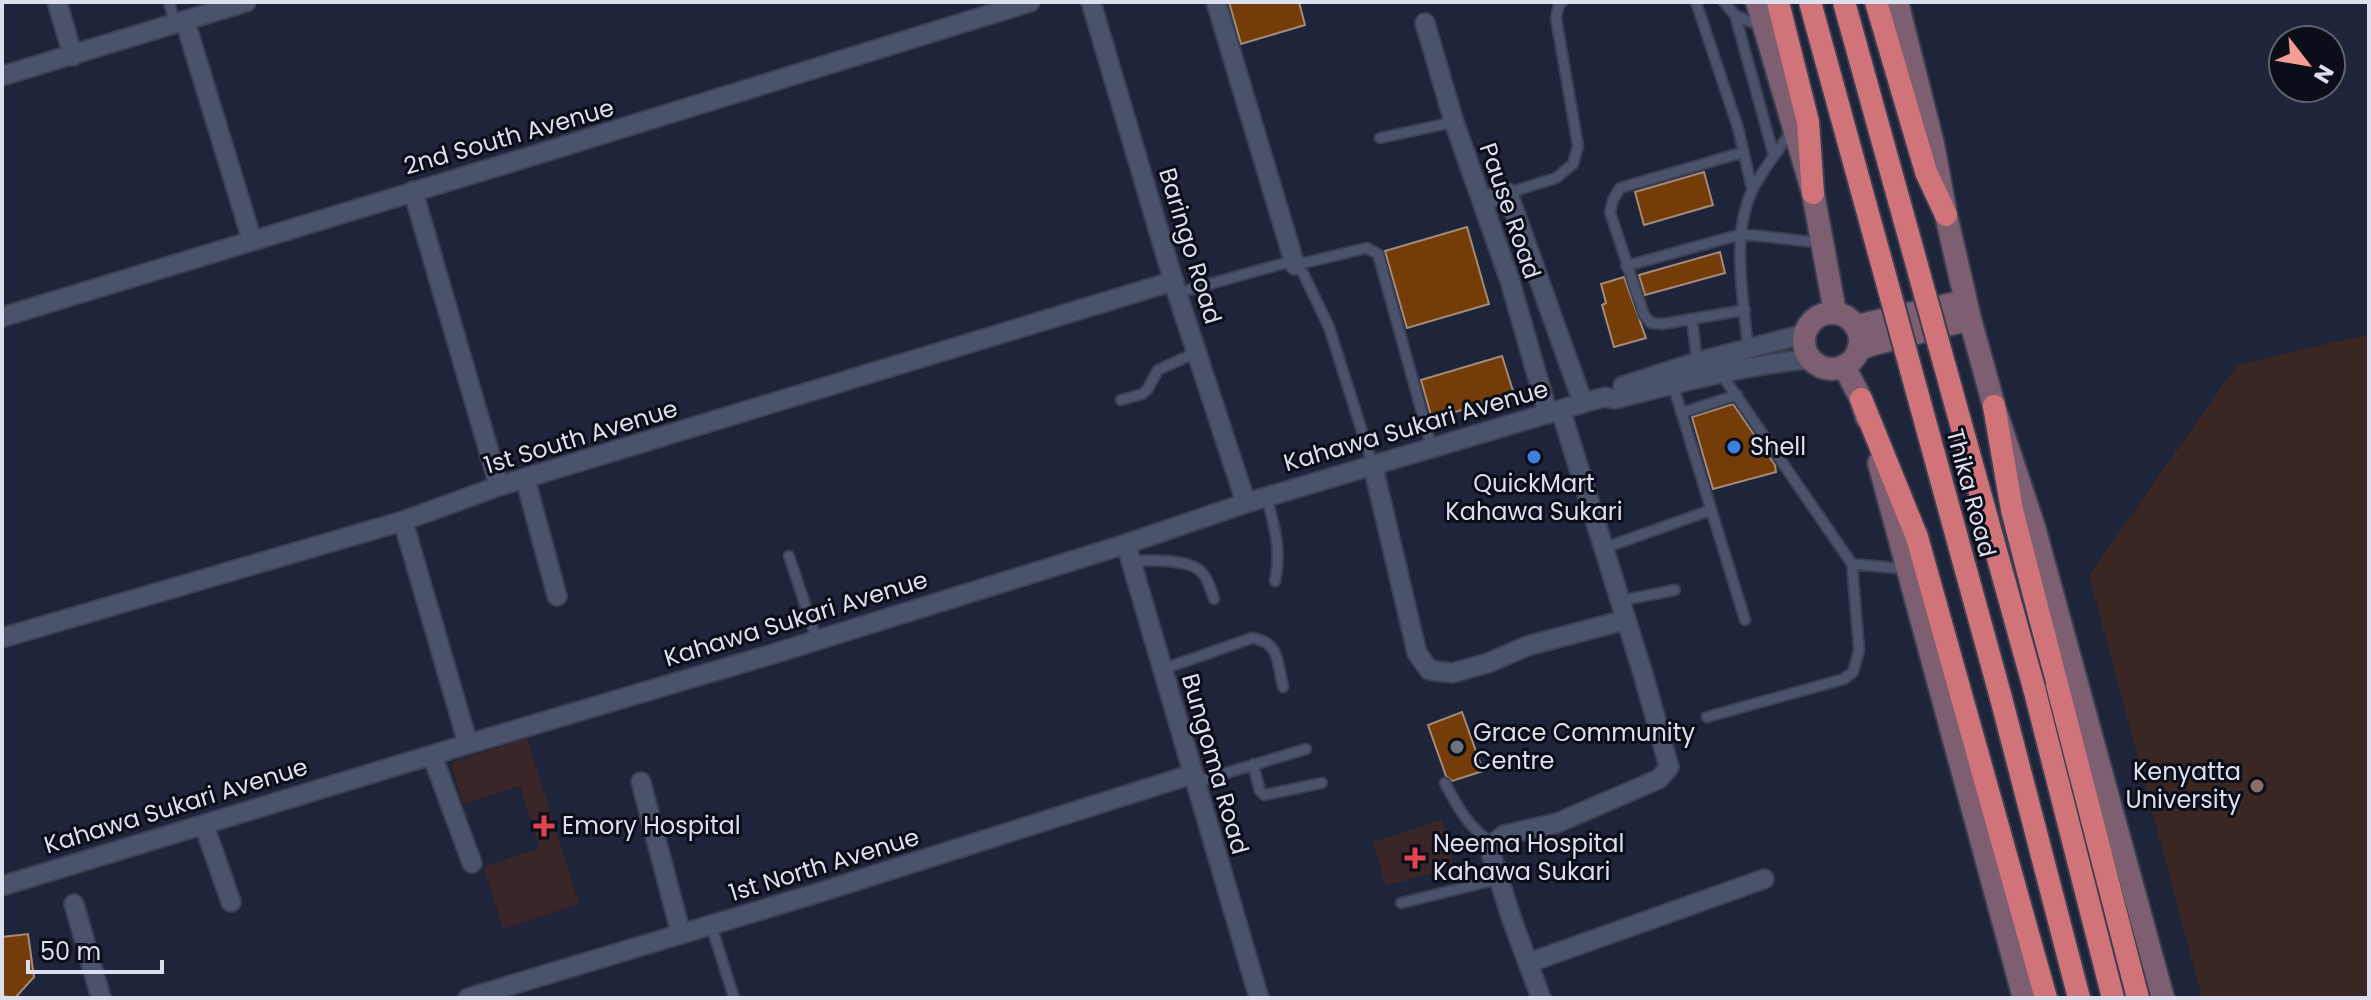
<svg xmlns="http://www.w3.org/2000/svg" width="2371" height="1000" viewBox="0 0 2371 1000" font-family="Poppins,sans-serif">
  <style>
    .education { fill: #3a2724 }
    .medical { fill: #3a2629 }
    .building { fill: #733c08; stroke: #a58a77; stroke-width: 2 }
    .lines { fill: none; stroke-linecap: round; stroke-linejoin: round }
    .service-casing { stroke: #3b3f51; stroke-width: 13 }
    .minor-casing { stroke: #3b3f51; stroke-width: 22 }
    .secondary-casing { stroke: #3b3f51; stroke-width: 26 }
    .trunk-casing { stroke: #3b3f51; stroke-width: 26 }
    .service { stroke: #4b526b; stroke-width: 9 }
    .minor { stroke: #4b526b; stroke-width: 18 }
    .secondary { stroke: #7d5f71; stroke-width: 22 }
    .trunk { stroke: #d0747a; stroke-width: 22 }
    .trunk-bridge-casing { stroke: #3b3f51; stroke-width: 26; stroke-linecap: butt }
    .trunk-bridge { stroke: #d0747a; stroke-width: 22 }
    .shop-dot { fill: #3f7fe0; stroke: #0b0e18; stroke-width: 3 }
    .worship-dot { fill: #6b7280; stroke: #0b0e18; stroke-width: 3 }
    .education-dot { fill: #8d6e63; stroke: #0b0e18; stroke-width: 3 }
    .health-dot { fill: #e0444e; stroke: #0b0e18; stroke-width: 3 }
    .labels { text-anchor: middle; stroke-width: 6; stroke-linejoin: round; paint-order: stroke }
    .street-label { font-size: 24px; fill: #dbdfee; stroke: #0b0e18 }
    .poi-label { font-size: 24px; fill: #dbdfee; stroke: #0b0e18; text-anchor: start }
  </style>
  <rect width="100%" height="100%" fill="#1e243a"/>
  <path class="education" d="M2369,334V998H2202L2089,575L2237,365Z"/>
  <path class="medical" d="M527,738L579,904L503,929L484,867L539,848L520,786L463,804L451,763Z
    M1442,819L1454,867L1386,886L1373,842Z"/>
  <path class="building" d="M1229,2H1299L1305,25L1241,44Z
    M1704,172L1713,205L1644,225L1635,192Z
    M1467,227L1489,304L1407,328L1385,251Z
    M1720,252L1725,273L1645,295L1639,275Z
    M1624,277L1646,338L1614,347L1602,305L1606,303L1601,284Z
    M1502,356L1514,394L1432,419L1421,380Z
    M1733,404L1775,465L1776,472L1713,489L1692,417Z
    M1462,712L1483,771L1452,781L1446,776L1428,725Z
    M28,934L34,977L15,998L2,996V937Z"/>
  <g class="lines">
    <defs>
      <path id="service" d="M169,2L175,24
        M1696,2L1738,128L1752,189
        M1724,2L1735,15L1760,26
        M1735,15L1774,156
        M1380,138L1454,122
        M1744,152L1620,188L1613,200L1610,212L1644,315L1651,323L1662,324L1745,310
        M1508,193L1556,178L1573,164L1578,146L1556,18L1559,4L1562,2
        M1295,265L1367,248L1378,254L1432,449
        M1626,266L1742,234L1822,243
        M1177,293L1285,263L1295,265L1303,273L1329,327L1373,466
        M1692,319L1697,362
        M1748,349C1744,301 1731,238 1751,193C1761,171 1779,150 1792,130
        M1720,372L1852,564L1907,569
        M1673,385L1745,620
        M1121,400L1142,394L1147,390L1158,370L1197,352
        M1681,413L1737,395
        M1267,497C1274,527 1282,549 1275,581
        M1604,548L1711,510
        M789,556L817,641
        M1131,561C1150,560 1193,558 1204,575C1209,582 1211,591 1214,599
        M1619,601L1675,590
        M1163,669L1252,638C1280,642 1277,662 1283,687
        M1707,717L1844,679L1853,672L1859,650L1852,564
        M1253,764L1260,791L1264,795L1322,783
        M1196,782L1306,749
        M1445,783C1458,808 1469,828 1493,844
        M1401,903L1499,879
        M711,925L734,998"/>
      <path id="minor" d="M57,2L73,56
        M1091,2L1177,293L1246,503
        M1216,2L1295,265
        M185,21L252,240
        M1425,23L1454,122L1510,281L1548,414
        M2,76L246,2
        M413,191L499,486
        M1482,201L1508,193L1583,403
        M2,317C345,212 688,110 1030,2
        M1623,386L1697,362L1804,334
        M1373,466L1417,653L1429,670L1452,673L1488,663L1527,646L1625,620
        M525,478L557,596
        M403,521L468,744
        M1126,544L1259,998
        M2,638L403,521L499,486L1174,281
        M432,755L472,863
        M641,782L681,934
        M204,825L231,902
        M2,886L468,744L776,653L1126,544L1246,503L1583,403L1605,397L1614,399C1679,383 1743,365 1810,359
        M74,904L101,998
        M1528,963L1764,879
        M468,998L811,895L1193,774
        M1541,998L1512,920L1492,857L1493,844L1504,835L1557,823L1659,779L1669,767L1644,677L1561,411"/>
      <path id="secondary" d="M1757,2L1813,193L1835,312
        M1897,2L1933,144L1946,215L1970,319L1994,406L2034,527L2163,998
        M1804 341a28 28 0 1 1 56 0a28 28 0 1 1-56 0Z
        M1857,326L1965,301
        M1858,350L1870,345L1970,319
        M1844,366L1861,399L1867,418
        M1879,463L2024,998"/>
      <path id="trunk" d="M1778,2L1808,122L1813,193
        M1876,2L1926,172L1946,215
        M1861,399L1917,537L2046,998
        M1994,406L2012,510L2138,998
        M2034,688L2113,998
        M2001,698L2079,998"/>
    </defs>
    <use href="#service" class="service-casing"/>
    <use href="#minor" class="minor-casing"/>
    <use href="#secondary" class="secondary-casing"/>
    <use href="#trunk" class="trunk-casing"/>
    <use href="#service" class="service"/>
    <use href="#minor" class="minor"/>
    <use href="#secondary" class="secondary"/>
    <use href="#trunk" class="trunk"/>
    <defs>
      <path id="trunk-bridge" d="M1810,2L2001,698
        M1844,2L2034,688"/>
    </defs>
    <use href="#trunk-bridge" class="trunk-bridge-casing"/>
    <use href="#trunk-bridge" class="trunk-bridge"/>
  </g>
  <g class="shop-dot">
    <circle cx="1734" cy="447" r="8"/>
    <circle cx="1534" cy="457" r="8"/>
  </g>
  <circle class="worship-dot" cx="1457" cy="747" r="8"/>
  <circle class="education-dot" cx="2257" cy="786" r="8"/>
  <g class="health-dot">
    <path d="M540 814h8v8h8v8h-8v8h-8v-8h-8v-8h8z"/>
    <path d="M1411 846h8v8h8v8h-8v8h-8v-8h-8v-8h8z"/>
  </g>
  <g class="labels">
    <g class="street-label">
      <text transform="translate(509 137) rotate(-16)" y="8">2nd South Avenue</text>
      <text transform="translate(1510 211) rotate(71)" y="8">Pause Road</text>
      <text transform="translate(1190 246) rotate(73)" y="8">Baringo Road</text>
      <text transform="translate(1416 426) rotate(-16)" y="8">Kahawa Sukari Avenue</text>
      <text transform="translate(581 437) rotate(-17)" y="8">1st South Avenue</text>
      <text transform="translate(1971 493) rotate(75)" y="8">Thika Road</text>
      <text transform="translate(796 619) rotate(-17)" y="8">Kahawa Sukari Avenue</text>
      <text transform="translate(1215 764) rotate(74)" y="8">Bungoma Road</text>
      <text transform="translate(176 806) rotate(-17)" y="8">Kahawa Sukari Avenue</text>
      <text transform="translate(824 865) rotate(-17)" y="8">1st North Avenue</text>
    </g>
    <g class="poi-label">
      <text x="1750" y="455">Shell</text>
      <text x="1534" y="492" text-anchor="middle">QuickMart<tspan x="1534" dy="28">Kahawa Sukari</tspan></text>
      <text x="1473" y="741">Grace Community<tspan x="1473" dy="28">Centre</tspan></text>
      <text x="2241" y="780" text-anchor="end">Kenyatta<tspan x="2241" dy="28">University</tspan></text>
      <text x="562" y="834">Emory Hospital</text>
      <text x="1433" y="852">Neema Hospital<tspan x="1433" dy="28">Kahawa Sukari</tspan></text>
    </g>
  </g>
  <rect width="2371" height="1000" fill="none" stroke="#dbdfee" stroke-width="8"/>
  <g transform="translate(2307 64) rotate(121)"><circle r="38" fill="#0b0e18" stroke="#5e626e" stroke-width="2"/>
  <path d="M0-6L14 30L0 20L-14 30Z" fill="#f59c95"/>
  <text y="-12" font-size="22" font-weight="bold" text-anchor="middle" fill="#dbdfee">N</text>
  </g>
  <path d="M28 960v12h134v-12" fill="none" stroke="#dbdfee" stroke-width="4"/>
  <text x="40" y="960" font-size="24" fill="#dbdfee" stroke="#0b0e18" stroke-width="6" paint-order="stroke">50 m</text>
</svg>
